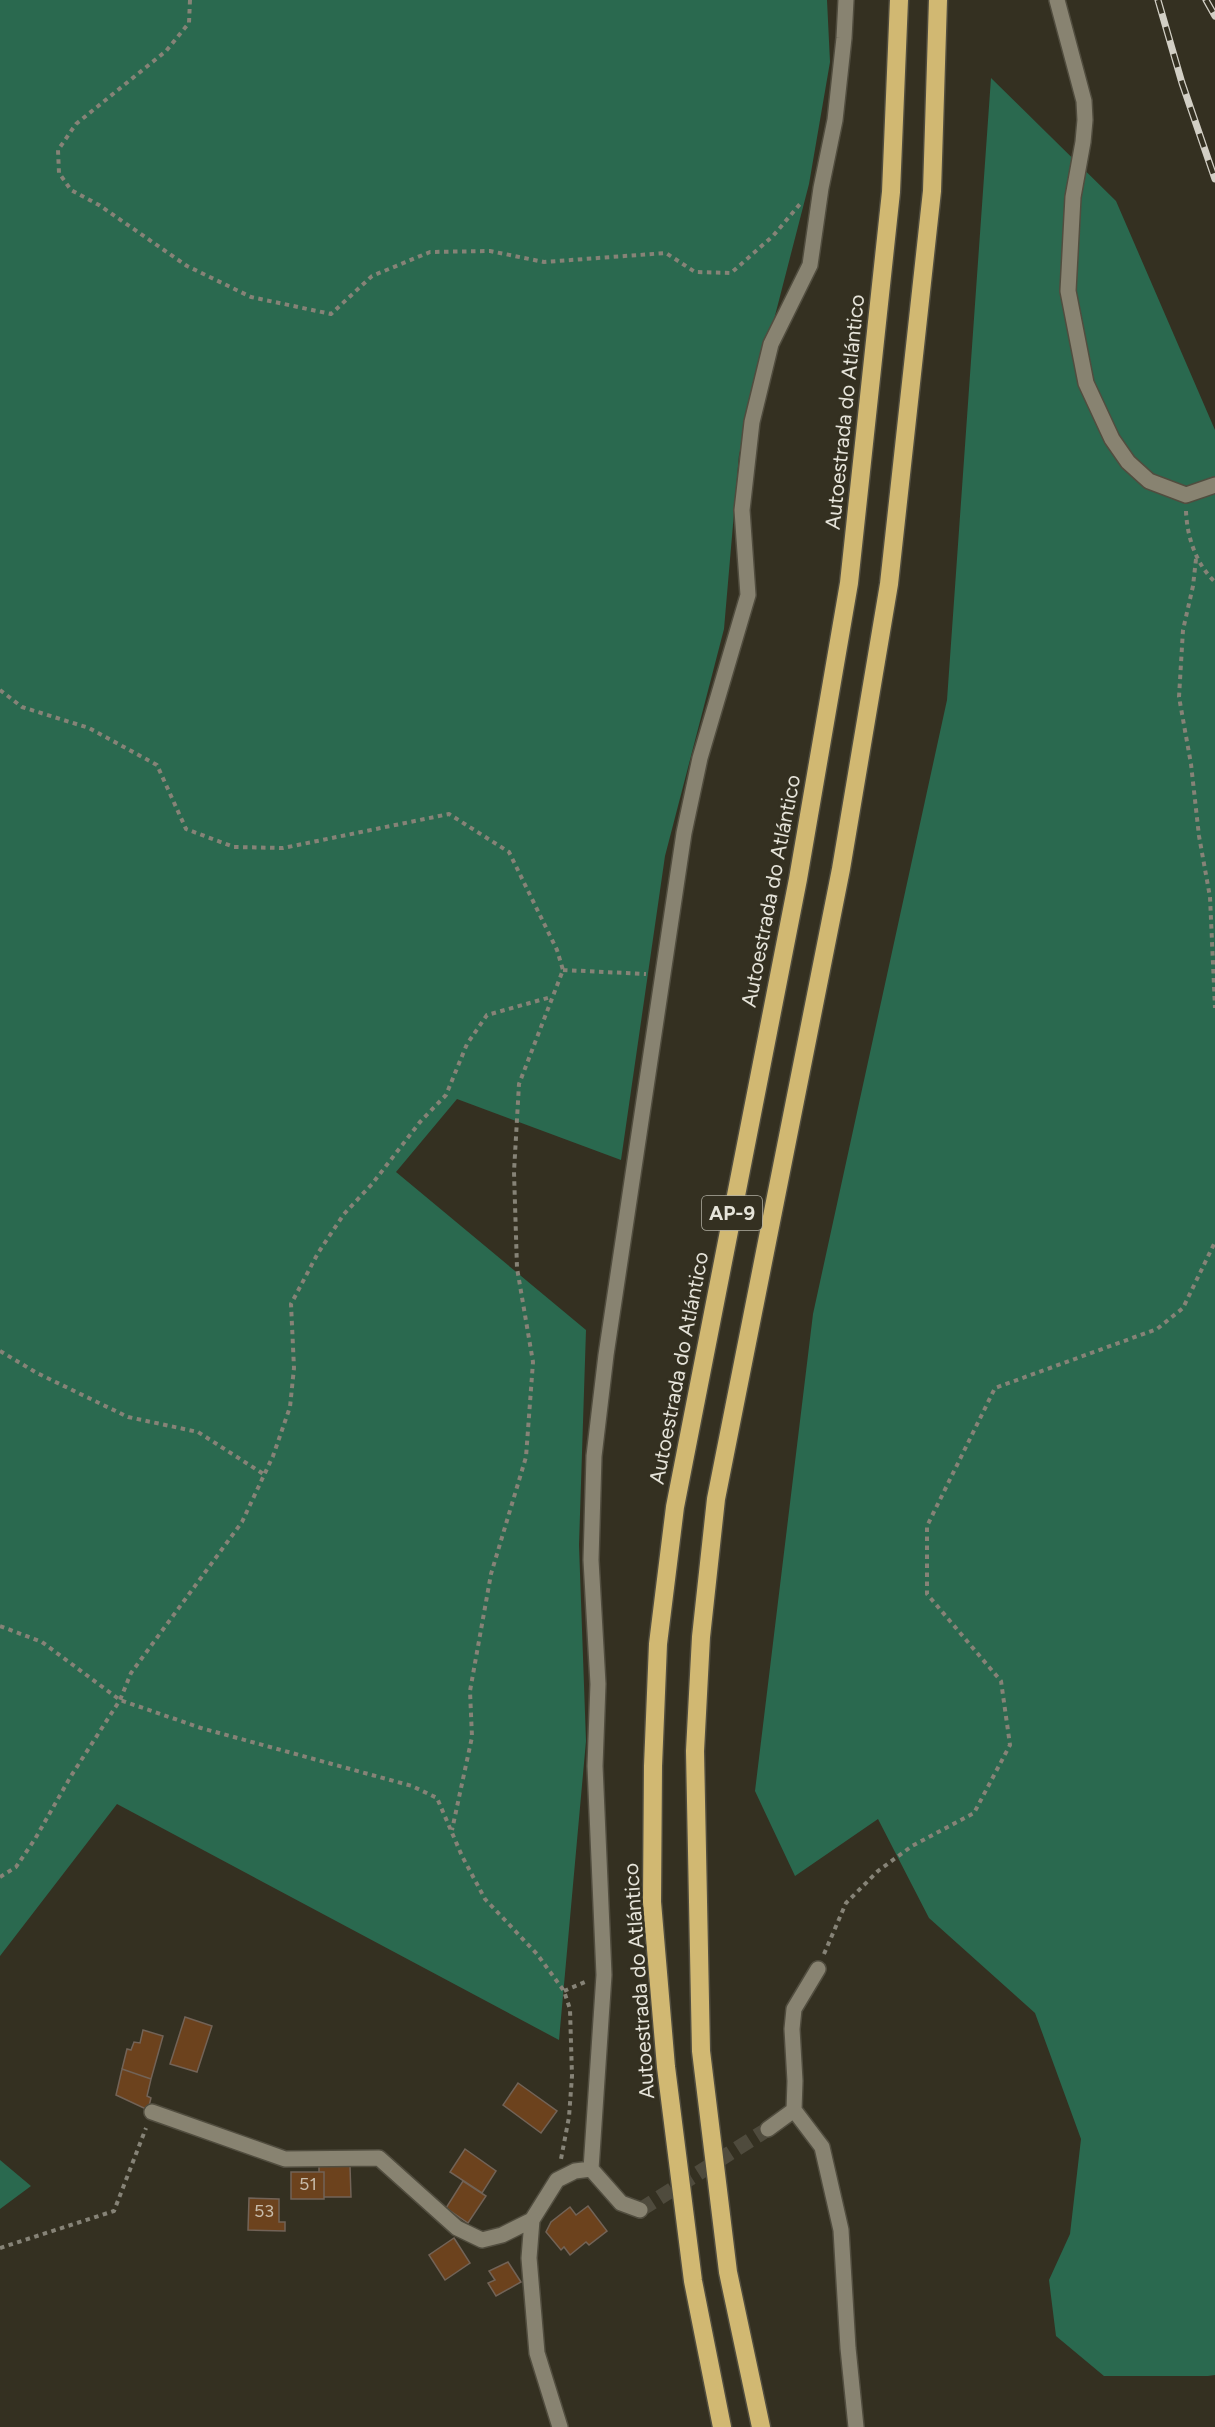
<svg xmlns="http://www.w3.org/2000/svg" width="1215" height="2427" viewBox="0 0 1215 2427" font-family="Figtree,sans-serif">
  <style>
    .forest { fill: #2a694f }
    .building { fill: #6c421d; stroke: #726357; stroke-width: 1.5 }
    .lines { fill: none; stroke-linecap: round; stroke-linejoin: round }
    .minor-tunnel { stroke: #4f4b3d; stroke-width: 15; stroke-dasharray: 15 8; stroke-linecap: butt }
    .minor-casing { stroke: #514d3f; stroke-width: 18 }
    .highway-casing { stroke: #514d3f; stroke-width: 21 }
    .path { stroke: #868377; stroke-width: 4; stroke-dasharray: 4.5 4.5; stroke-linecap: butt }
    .minor { stroke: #888371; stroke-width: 15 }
    .highway { stroke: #d1b872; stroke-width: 18 }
    .rail-casing { stroke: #d2cfc5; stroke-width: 7 }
    .rail { stroke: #343021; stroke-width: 4.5; stroke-dasharray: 14; stroke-linecap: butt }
    .labels { text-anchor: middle; stroke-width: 5; stroke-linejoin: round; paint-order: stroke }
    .number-label { font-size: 18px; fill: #c8bcab }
    .shield { fill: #343021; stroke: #b1aea2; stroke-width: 1.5 }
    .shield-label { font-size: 20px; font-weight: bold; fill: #e6e4da }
    .street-label { font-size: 21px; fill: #e6e4da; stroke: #343021 }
  </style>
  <rect width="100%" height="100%" fill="#343021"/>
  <path class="forest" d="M0,0H827L830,62L809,184L739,455L724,629L665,856L621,1160L457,1099L396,1172L586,1330L579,1545L586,1741L559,2040L117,1804L0,1956Z
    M991,78L1116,201L1215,430V2375L1208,2376H1104L1056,2336L1049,2280L1070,2234L1081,2139L1035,2013L929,1918L878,1819L795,1876L755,1791L813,1314L947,700Z
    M0,2160L31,2186L0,2209Z"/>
  <path class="building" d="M185,2017L212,2026L197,2072L170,2064Z
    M143,2030L163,2036L151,2079L122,2069L127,2049L131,2050L134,2042L140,2043Z
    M122,2069L151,2079L147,2096L151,2098L148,2110L116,2095Z
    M518,2083L557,2111L541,2133L503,2105Z
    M465,2149L496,2171L482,2193L450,2172Z
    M319,2165L350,2166L351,2197H324V2172H319Z
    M291,2172H324V2199H291Z
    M463,2181L486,2196L468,2223L446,2208Z
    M249,2198L279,2199V2222H285V2231L248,2230Z
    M588,2206L607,2231L589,2245L586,2242L570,2255L564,2247L561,2250L546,2232L551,2222L570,2207L576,2215Z
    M454,2238L470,2263L445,2280L429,2255Z
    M508,2262L521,2282L496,2296L488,2283L495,2280L489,2271Z"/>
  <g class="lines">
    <path class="minor-tunnel" d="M640,2210L768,2129"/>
    <defs>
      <path id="minor" d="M1057,0L1084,101L1085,120L1083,142L1073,197L1068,291L1086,383L1112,439L1128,462L1149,481L1186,495L1215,485
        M818,1969L794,2009L792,2029L795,2081L794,2110L822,2147L841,2230L848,2348L856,2427
        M152,2112L285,2159L379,2158L457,2228L482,2240L502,2235L532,2220L557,2180L575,2171L591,2169L621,2203L640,2210
        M768,2129L794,2110
        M591,2169L604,1975L595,1766L598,1684L591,1560L594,1456L606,1355L684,833L700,758L748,595L742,510L752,422L771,344L810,265L821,188L835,120L844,38L846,0
        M532,2220L529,2258L537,2353L560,2427"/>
      <path id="highway" d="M722,2427L693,2281L666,2067L652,1902L653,1766L658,1644L675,1507L798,879L849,583L891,192L899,0
        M761,2427L728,2272L701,2051L695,1751L701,1637L716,1499L841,869L889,584L932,191L938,0"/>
    </defs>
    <use href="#minor" class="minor-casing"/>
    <use href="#highway" class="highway-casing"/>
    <path class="path" d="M190,0L189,23L166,51L76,124L58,150L59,173L71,190L99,205L187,266L251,297L331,314L372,276L430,252L490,251L544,262L666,253L695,272L731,273L773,236L800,204
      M1186,511C1187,537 1196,564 1215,582
      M1196,559L1193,586L1183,630L1179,697L1191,764L1199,836L1210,897L1215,1008
      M0,690L22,707L89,728L157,765L186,829L234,847L283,848L449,814L509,852L557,950L563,970L519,1084L514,1172L517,1268L533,1362L526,1457L491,1574L470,1691L472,1737L452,1830
      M563,970L646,974
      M0,1351L37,1373L128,1417L198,1432L265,1475
      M0,1626L42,1642L120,1700L201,1728L412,1786L437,1798L462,1856L485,1899L537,1954L564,1991L570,2009L572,2076L569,2117L561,2159
      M0,1877L16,1867L35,1839L71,1776L120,1700L131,1673L242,1522L273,1456L290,1407L294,1368L291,1304L318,1253L344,1214L372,1184L420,1122L446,1095L467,1044L487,1015L551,997
      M824,1954L846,1903L878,1871L912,1846L974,1813L1010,1745L1001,1681L927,1594V1526L995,1388L1157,1329L1183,1308L1215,1242
      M564,1991L585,1982
      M0,2248L114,2211L146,2128"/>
    <use href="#minor" class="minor"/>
    <use href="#highway" class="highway"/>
    <defs>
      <path id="rail" d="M1158,0L1182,83L1215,179
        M1206,0L1215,16"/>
    </defs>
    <use href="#rail" class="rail-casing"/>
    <use href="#rail" class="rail"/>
  </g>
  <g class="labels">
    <g class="number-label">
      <text x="308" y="2190">51</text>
      <text x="264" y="2217">53</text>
    </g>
    <rect class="shield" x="702" y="1196" width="60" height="34" rx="4.5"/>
    <g class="shield-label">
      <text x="732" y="1220">AP-9</text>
    </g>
    <g class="street-label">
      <text transform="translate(845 412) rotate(-84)" y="7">Autoestrada do Atlántico</text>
      <text transform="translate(771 891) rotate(-79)" y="7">Autoestrada do Atlántico</text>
      <text transform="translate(679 1368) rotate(-79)" y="7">Autoestrada do Atlántico</text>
      <text transform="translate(639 1981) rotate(-94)" y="7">Autoestrada do Atlántico</text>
    </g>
  </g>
</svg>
